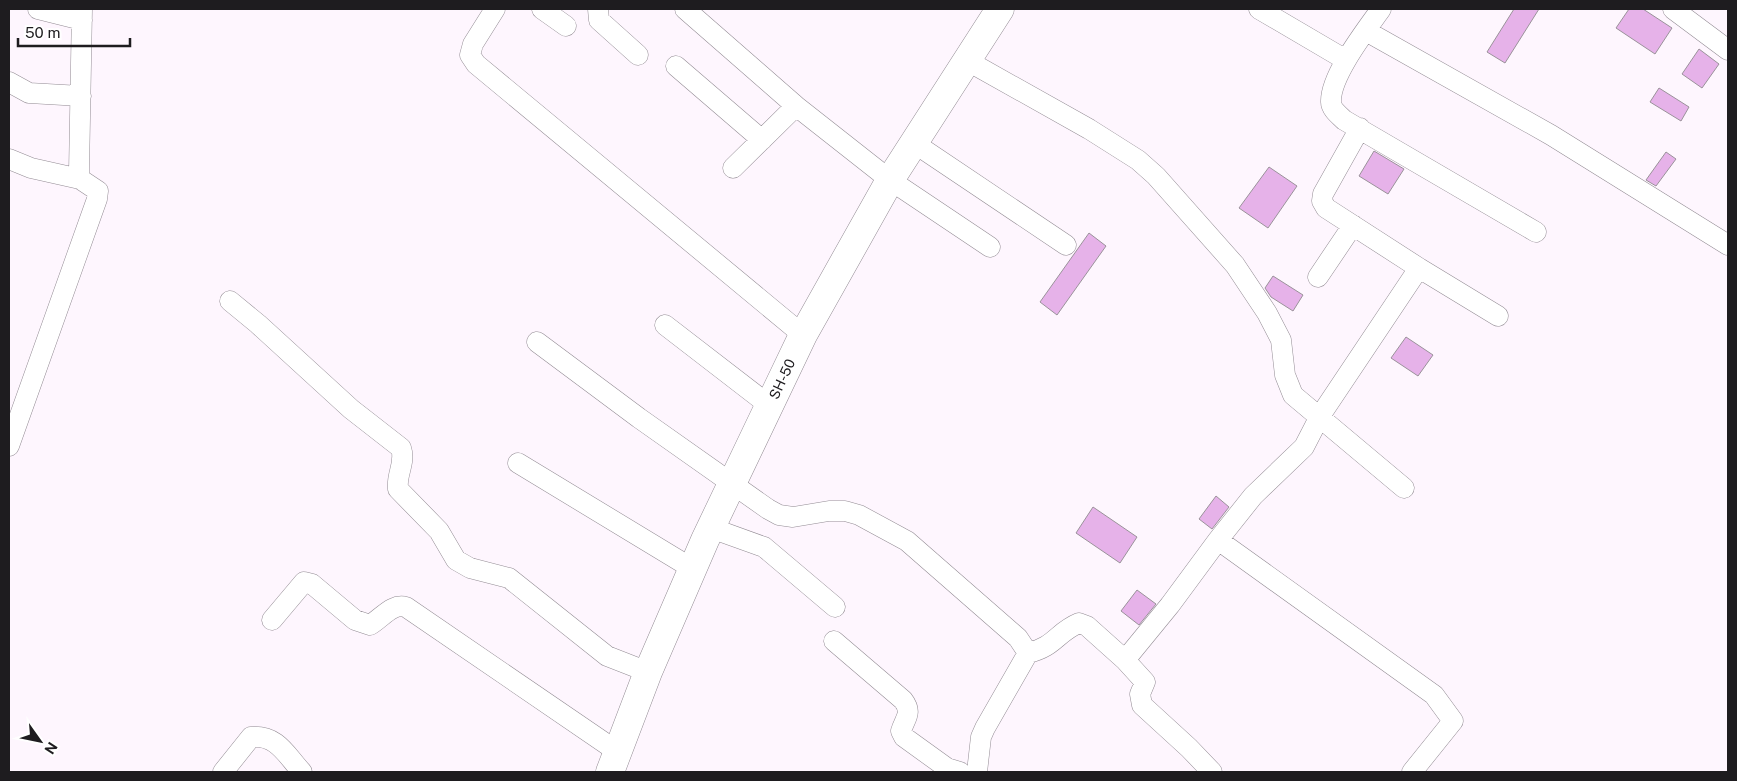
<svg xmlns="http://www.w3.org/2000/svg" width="1737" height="781" viewBox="0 0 1737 781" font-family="'Public Sans',sans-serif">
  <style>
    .building { fill: #e6b2e9; stroke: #9a929a }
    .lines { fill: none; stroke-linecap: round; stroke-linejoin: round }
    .minor-casing { stroke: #938c94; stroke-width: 21 }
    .highway-casing { stroke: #938c94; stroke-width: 29 }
    .minor { stroke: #fff; stroke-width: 20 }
    .highway { stroke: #fff; stroke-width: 28 }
    .labels { text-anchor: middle; stroke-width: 4; stroke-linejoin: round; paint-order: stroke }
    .street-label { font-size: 14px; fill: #1e1c1f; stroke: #fff }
  </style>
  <rect width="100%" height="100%" fill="#fef6fe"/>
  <path class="building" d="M1514,9H1539L1505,63L1487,52Z
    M1629,9H1643L1672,28L1655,54L1616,28Z
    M1699,49L1719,64L1702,88L1682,74Z
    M1659,88L1689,107L1681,121L1650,102Z
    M1374,151L1404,169L1388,194L1359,176Z
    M1666,152L1676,159L1656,186L1646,180Z
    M1269,167L1297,186L1268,228L1239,208Z
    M1089,233L1106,246L1057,315L1040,302Z
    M1273,276L1303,295L1293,311L1271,297L1265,288Z
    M1406,337L1433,355L1418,376L1391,358Z
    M1216,496L1229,507L1212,529L1199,519Z
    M1093,507L1137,537L1120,563L1076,533Z
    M1137,590L1156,604L1139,625L1121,611Z"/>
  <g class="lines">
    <defs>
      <path id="minor" d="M38,9L82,20
        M495,9L473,44L470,55L476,64L803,335
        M542,9L566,26
        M598,9L599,20L638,55
        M685,9L796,106L890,180L990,247
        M1259,9L1346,60
        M1381,9C1366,30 1330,76 1331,102C1331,109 1339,115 1344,120L1536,232
        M1673,9L1728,50
        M1366,31L1551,135L1728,245
        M966,60L1089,129L1138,160L1156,176L1235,265L1267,313L1281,340L1285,375L1293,395L1404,488
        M676,66L762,140
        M9,82L29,93L81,96
        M914,143L1066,245
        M9,159L31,168L80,179
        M733,168L796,106
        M1419,268L1498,316
        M1318,277L1353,225
        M230,301L258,324L351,409L401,448C406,463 396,474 398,489L439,531L456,560L470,568L509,578L607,656L648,672
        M665,325L770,406
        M537,342L639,418L768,509L779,515L793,517L829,511H845L859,515L907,541L1018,638L1028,653C1055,647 1057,632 1079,623L1087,626L1125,660L1145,682L1140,694L1142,705L1189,748L1212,772
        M9,446L97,199L98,191L80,179L79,172L82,9
        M518,463L693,569
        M711,528L764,547L835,607
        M1218,540L1253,496L1304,447L1320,416L1419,268L1326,208L1322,201L1323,194L1360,128
        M272,620L304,582L312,584L355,620L370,625C382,618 392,603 406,607L618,752
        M834,641L903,700C913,713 905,718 901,731L904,737L947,768L960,772
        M1125,660L1170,605L1218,540L1434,695L1453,721L1412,772
        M223,772L251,737C278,735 286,755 302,772
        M977,772L981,737L985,728L1028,653"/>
      <path id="highway" d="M610,772L648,672L705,540L803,335L890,180L1000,9"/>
    </defs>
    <use href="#minor" class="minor-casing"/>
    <use href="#highway" class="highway-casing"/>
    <use href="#minor" class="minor"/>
    <use href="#highway" class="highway"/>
  </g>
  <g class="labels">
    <g class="street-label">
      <text transform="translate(782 379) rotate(-65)" y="5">SH-50</text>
    </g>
  </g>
  <rect width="1737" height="781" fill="none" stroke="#1e1c1f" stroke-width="20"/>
  <g transform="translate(40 741) rotate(123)" stroke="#ffffff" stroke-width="4" paint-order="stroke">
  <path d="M0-4L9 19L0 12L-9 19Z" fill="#1e1c1f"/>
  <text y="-8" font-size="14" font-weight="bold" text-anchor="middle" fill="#1e1c1f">N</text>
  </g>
  <path d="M18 38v8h112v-8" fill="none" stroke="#1e1c1f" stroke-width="2.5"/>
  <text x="25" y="38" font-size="15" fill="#1e1c1f" stroke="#ffffff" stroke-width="4" paint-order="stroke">50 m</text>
</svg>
